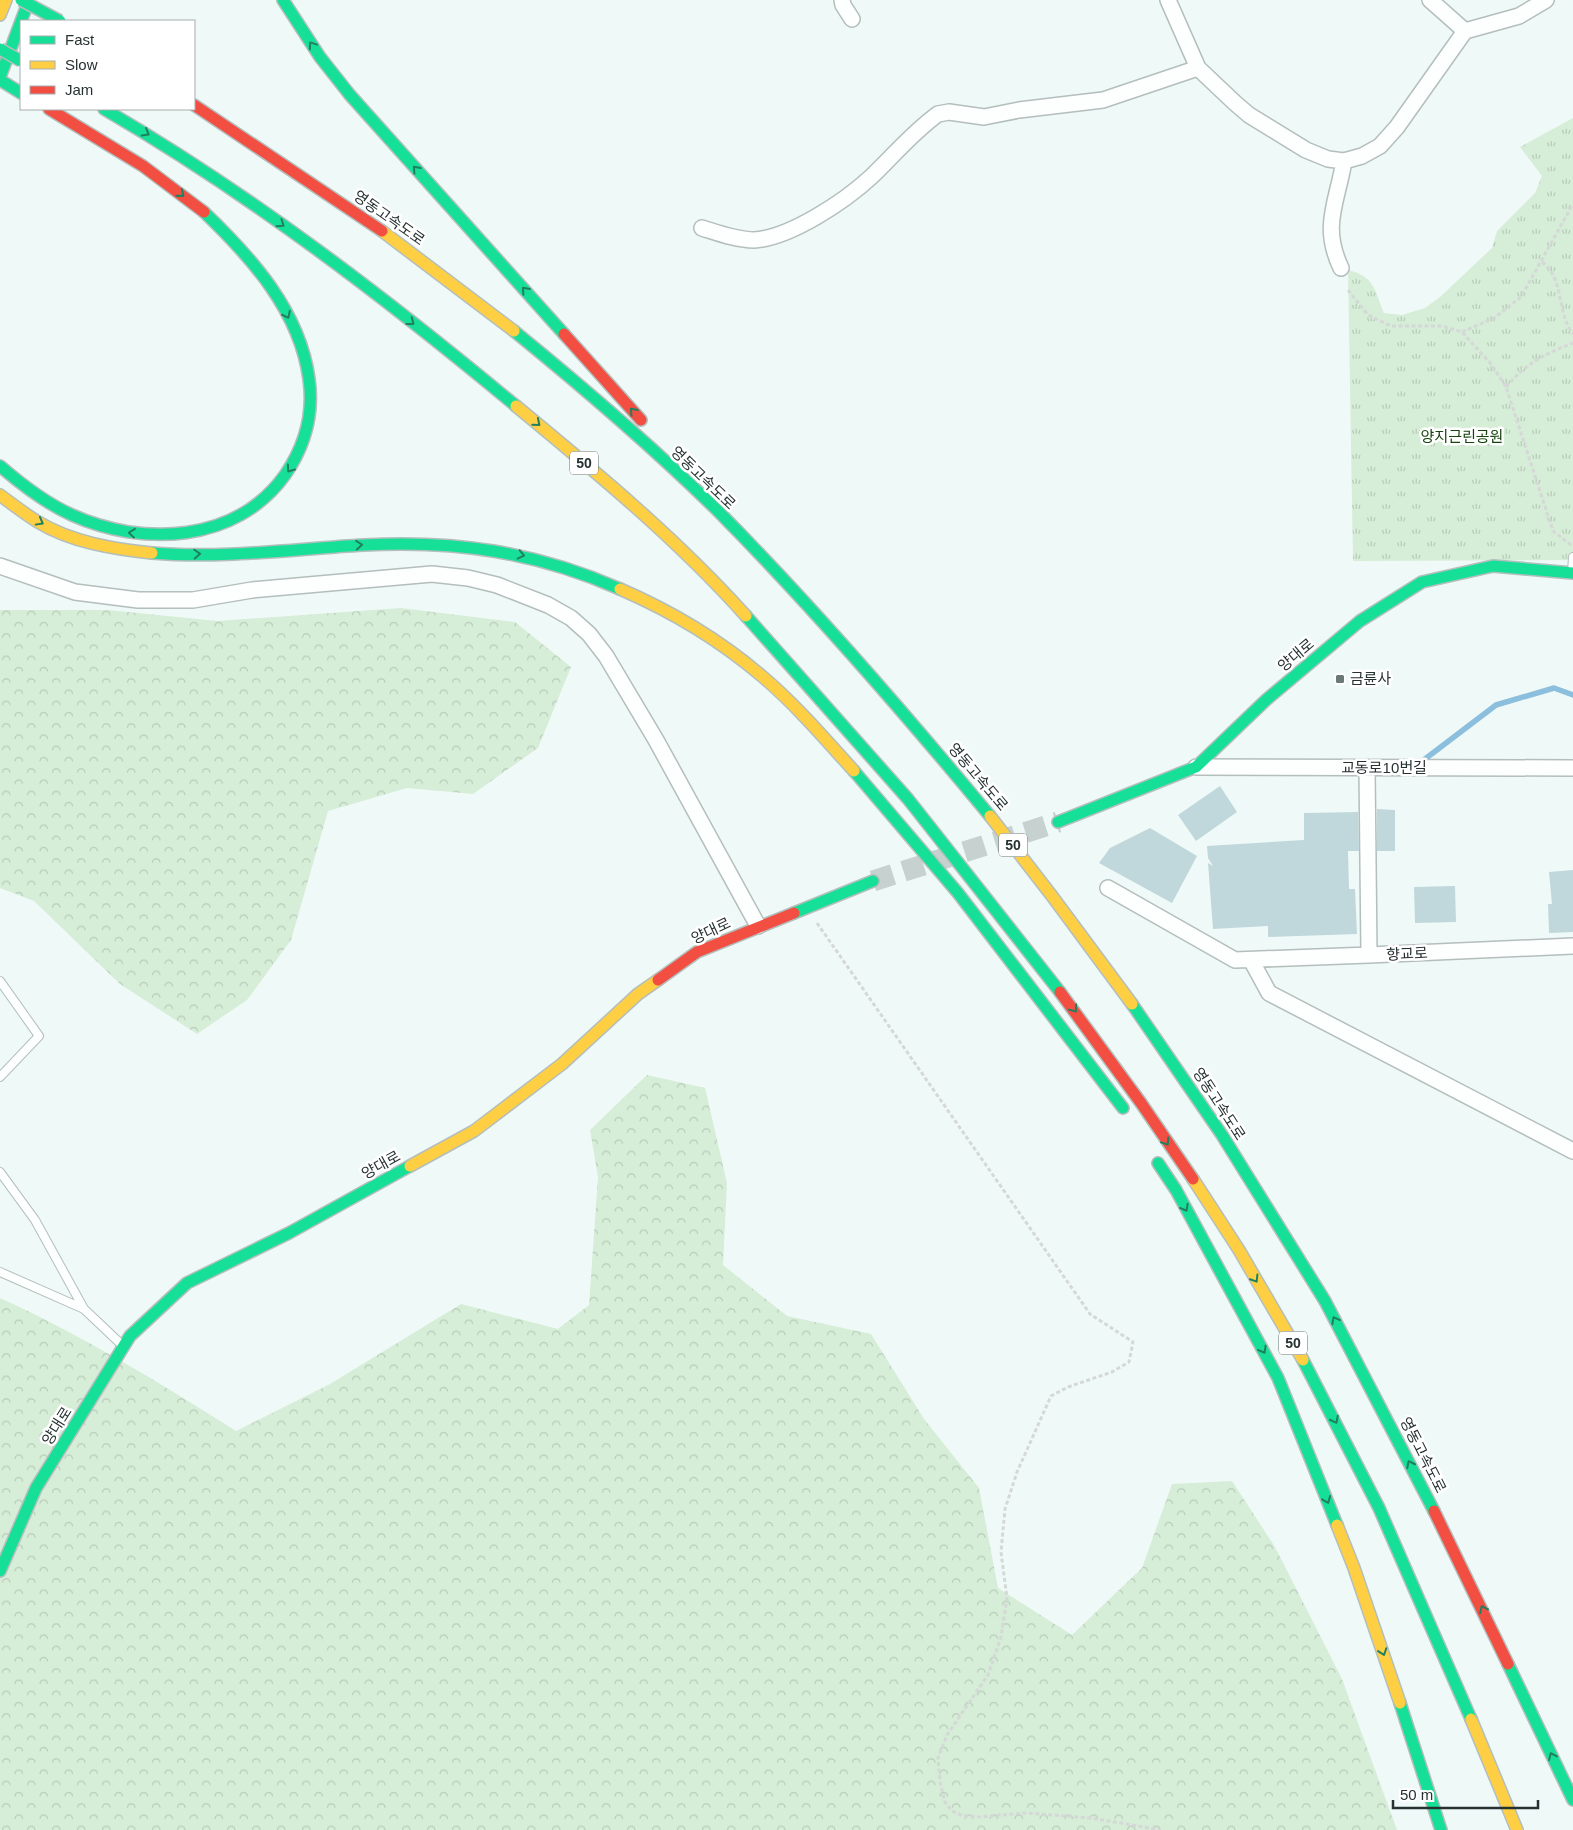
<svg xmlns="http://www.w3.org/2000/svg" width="1573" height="1830" viewBox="0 0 1573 1830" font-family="Helvetica,'Noto Sans KR',sans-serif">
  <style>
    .forest { fill: url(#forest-crowns) }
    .park { fill: url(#park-tufts) }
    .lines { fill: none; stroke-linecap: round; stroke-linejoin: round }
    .stream { stroke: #8cbedd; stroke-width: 5.5 }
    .building { fill: #c0d8db }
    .secondary-tunnel { stroke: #c7d2d0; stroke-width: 21; stroke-dasharray: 21 11; stroke-linecap: butt }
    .lane-casing { stroke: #b3bebd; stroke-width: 10 }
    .street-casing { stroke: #b3bebd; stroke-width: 18 }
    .fast-casing { stroke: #b3bebd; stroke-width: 14 }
    .slow-casing { stroke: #b3bebd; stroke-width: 14 }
    .jam-casing { stroke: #b3bebd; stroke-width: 14 }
    .path { stroke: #d4d8d7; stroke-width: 3; stroke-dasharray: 4 2.5; stroke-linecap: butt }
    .lane { stroke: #fdfefe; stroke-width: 8 }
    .street { stroke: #fdfefe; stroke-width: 15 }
    .fast { stroke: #16e098; stroke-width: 11 }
    .slow { stroke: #ffcf43; stroke-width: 11 }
    .jam { stroke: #f24e42; stroke-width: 11 }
    .fast-bridge-casing { stroke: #b3bebd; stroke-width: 14; stroke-linecap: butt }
    .fast-bridge { stroke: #16e098; stroke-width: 11 }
    .oneway { stroke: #1f805f }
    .poi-dot { fill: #6c7877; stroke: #fff; stroke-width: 2 }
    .labels { text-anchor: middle; stroke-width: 5; stroke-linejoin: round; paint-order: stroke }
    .shield { fill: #fff; stroke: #67706f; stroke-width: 1 }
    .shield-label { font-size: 14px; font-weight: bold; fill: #263231 }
    .street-label { font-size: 15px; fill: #263231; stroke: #fff }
    .park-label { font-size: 15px; fill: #15450d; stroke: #fff }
    .poi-label { font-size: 15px; fill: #263231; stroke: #fff; text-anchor: start }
  </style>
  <defs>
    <pattern id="forest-crowns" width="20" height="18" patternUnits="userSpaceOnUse" patternTransform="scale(1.25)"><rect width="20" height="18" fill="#d6edd7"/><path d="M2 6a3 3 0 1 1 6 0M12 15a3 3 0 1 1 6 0" fill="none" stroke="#b8ccb9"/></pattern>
    <pattern id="park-tufts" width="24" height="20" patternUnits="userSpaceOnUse" patternTransform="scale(1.25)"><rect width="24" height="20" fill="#d6edd7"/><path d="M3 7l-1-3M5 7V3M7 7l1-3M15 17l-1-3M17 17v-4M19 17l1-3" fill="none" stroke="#b8ccb9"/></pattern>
  </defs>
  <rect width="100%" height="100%" fill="#effaf8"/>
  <path class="forest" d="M401,608L515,622L571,667L538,748L473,794L407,788L328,811L291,940L247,1000L197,1034L120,984L34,901L0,888V610H108L217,621Z
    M647,1075L705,1088L727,1183L723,1265L787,1316L871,1334L924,1419L979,1488L998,1588L1072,1635L1142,1568L1172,1484L1232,1481L1275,1547L1342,1679L1397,1830H0V1298C82,1335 160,1383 236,1431L330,1384L461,1304L558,1329L589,1305L598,1177L590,1130Z"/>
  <path class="park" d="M1573,118V560L1353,561L1348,270C1375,277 1374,289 1384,313L1402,315L1425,308L1440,297L1492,248L1497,231L1535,193L1542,176L1520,147Z"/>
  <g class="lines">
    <path class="stream" d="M1425,759L1496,705L1554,688L1573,695"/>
  </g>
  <path class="building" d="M1220,786L1237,812L1196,841L1178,815Z
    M1377,809L1395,810V851H1377Z
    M1358,812L1359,851H1348L1349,889H1355L1357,934L1268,937V926L1213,929L1208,863L1213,866L1208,858L1207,846L1304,840V813Z
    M1150,828L1197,856L1172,903L1099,863L1110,848Z
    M1573,870V932L1549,933L1548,904H1552L1549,872Z
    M1455,886L1456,922L1415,923L1414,887Z"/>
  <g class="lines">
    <path class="secondary-tunnel" d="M873,881L1058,822"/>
    <defs>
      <path id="lane" d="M1572,572L1573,557
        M0,981L39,1036L0,1077
        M0,1172L35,1220L84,1309
        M0,1272L84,1309L122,1345"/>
      <path id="street" d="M842,0L843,5L852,19
        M1168,0L1198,68L1235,103L1249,115L1306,150L1328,159L1344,161L1362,156L1380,146L1397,127L1465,31L1519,16L1546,0
        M1430,0L1465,31
        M702,228C718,233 737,240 754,240C790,238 845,201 871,177C893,156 913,132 938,114L949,112L984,117L1019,110L1103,100L1198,68
        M1341,268C1321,226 1337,203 1344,161
        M0,566L75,592L138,600H193L252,590L432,574L468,578L497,585L548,605L571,618L589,634L606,656L656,740L758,926
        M1196,767L1573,768
        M1367,768L1369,955L1573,946
        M1108,888L1235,960L1369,955
        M1251,960L1269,993L1573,1151"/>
      <path id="fast" d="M283,0L320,57L350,95L564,334
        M0,77L29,0
        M0,80L21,93
        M104,109C250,194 386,298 516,406
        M514,331C584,388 653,447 718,511C814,608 903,711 990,816
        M0,466C22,485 45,503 72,515C143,547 236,543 285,475C305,446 314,414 309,379C300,311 251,257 204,212
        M152,553C222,559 293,549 364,545C455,540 536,552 620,589
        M746,616L908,799L1060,992
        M854,771L958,893L1123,1108
        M1058,822L1196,767L1266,700L1360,621L1422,582L1493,566L1573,573
        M794,913L873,881
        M1132,1004L1222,1135L1325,1301L1434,1511
        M1158,1163L1176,1190L1278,1378L1337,1525
        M1303,1360L1379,1508L1471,1719
        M0,1571L36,1488L130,1336L187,1283L289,1233L410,1166
        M1508,1664L1573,1800
        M1400,1703L1441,1830"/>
      <path id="slow" d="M0,15L6,0
        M382,231L514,331
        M516,406C596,472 677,539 746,616
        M0,495C12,504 25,514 38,522C71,542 113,549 152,553
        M620,589C671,611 721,641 763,677C796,705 825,739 854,771
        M990,816L1052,896L1132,1004
        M410,1166L474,1131L562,1064L638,994L658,980
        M1193,1179L1239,1250L1303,1360
        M1337,1525L1354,1568L1400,1703
        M1471,1719L1517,1830"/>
      <path id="jam" d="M194,105L382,231
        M49,109L143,166L204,212
        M564,334L641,420
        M658,980L697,952L794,913
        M1060,992L1141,1103L1193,1179
        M1434,1511L1508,1664"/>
    </defs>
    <use href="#lane" class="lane-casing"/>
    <use href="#street" class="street-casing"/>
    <use href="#fast" class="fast-casing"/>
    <use href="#slow" class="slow-casing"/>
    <use href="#jam" class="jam-casing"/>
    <path class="path" d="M1542,262C1565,280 1556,311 1573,334
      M1348,290L1368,315L1391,326H1442L1462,332L1491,364L1506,387L1553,531L1571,545
      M1462,332L1494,318L1521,297L1573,204
      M1506,387C1527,363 1544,354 1573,343
      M817,923L1090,1314L1133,1342L1129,1362L1112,1372L1068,1387L1051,1396L1017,1472L1005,1509L1001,1552L1007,1598L1001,1637L988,1675L947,1735L938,1758L940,1782L945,1802L952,1811L963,1816L977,1817L1026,1813L1091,1818L1161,1830"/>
    <use href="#lane" class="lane"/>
    <use href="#street" class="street"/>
    <use href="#fast" class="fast"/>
    <use href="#slow" class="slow"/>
    <use href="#jam" class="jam"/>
    <defs>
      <path id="fast-bridge" d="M21,0L60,21
        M0,49L21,61"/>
    </defs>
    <use href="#fast-bridge" class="fast-bridge-casing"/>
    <use href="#fast-bridge" class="fast-bridge"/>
  </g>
  <defs><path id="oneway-chevron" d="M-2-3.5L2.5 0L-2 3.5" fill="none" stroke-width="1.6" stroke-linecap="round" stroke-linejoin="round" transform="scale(1.25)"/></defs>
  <g class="oneway">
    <use href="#oneway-chevron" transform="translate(312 45) rotate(-124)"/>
    <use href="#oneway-chevron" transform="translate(146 133) rotate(30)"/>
    <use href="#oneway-chevron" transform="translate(416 169) rotate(-132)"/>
    <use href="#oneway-chevron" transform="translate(181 194) rotate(39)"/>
    <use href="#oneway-chevron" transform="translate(281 224) rotate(35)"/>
    <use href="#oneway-chevron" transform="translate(525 290) rotate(-132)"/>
    <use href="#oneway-chevron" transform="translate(287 315) rotate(63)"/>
    <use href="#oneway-chevron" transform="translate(411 322) rotate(37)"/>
    <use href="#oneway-chevron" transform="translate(633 411) rotate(-132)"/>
    <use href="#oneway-chevron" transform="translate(537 423) rotate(40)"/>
    <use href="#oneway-chevron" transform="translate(290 469) rotate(126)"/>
    <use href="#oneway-chevron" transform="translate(40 522) rotate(29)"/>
    <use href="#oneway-chevron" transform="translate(132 533) rotate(-174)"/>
    <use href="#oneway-chevron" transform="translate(359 545) rotate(-4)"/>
    <use href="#oneway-chevron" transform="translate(197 554) rotate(-3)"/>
    <use href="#oneway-chevron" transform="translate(521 555) rotate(13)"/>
    <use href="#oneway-chevron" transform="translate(1074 1009) rotate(53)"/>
    <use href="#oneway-chevron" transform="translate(1166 1142) rotate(56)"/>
    <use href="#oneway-chevron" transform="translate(1185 1208) rotate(61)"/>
    <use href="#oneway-chevron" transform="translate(1255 1279) rotate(58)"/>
    <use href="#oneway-chevron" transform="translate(1335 1320) rotate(-118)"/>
    <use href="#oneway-chevron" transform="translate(1263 1350) rotate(61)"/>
    <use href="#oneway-chevron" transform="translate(1335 1420) rotate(63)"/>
    <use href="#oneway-chevron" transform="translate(1410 1464) rotate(-117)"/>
    <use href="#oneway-chevron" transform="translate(1327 1500) rotate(68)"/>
    <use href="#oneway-chevron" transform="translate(1483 1609) rotate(-115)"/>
    <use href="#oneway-chevron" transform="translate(1383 1652) rotate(71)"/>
    <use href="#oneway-chevron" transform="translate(1552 1756) rotate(-115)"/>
  </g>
  <rect class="poi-dot" x="1335" y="674" width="10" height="10" rx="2.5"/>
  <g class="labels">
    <g class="shield">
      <rect x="570" y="451.5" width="28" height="23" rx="4"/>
      <rect x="999" y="833.5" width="28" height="23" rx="4"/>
      <rect x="1279" y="1331.5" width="28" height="23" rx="4"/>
    </g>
    <g class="shield-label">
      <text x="584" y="468">50</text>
      <text x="1013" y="850">50</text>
      <text x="1293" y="1348">50</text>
    </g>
    <g class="street-label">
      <text transform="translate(389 218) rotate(35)" y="5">영동고속도로</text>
      <text transform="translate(703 478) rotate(44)" y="5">영동고속도로</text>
      <text transform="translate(1296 655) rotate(-40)" y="5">양대로</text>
      <text x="1384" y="773">교동로10번길</text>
      <text transform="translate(978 777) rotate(50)" y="5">영동고속도로</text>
      <text transform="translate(711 931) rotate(-25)" y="5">양대로</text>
      <text transform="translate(1407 954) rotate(-3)" y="5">향교로</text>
      <text transform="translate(1219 1104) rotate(57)" y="5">영동고속도로</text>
      <text transform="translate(381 1165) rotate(-29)" y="5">양대로</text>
      <text transform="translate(57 1426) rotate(-58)" y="5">양대로</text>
      <text transform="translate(1423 1455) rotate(63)" y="5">영동고속도로</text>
    </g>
    <g class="park-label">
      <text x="1462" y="442">양지근린공원</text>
    </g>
    <g class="poi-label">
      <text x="1350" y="684">금륜사</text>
    </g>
  </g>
  <rect x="20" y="20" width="175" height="90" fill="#ffffff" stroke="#a8adad"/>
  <rect x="30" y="36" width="25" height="8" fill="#16e098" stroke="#a8adad"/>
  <text x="65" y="45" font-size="15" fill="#263231">Fast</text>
  <rect x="30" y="61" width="25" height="8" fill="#ffcf43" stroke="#a8adad"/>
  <text x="65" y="70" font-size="15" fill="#263231">Slow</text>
  <rect x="30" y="86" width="25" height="8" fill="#f24e42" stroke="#a8adad"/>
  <text x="65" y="95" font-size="15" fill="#263231">Jam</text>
  <path d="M1393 1800v8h145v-8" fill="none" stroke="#263231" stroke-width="2.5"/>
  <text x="1400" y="1800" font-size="15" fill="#263231" stroke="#ffffff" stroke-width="4" paint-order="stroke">50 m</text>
</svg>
